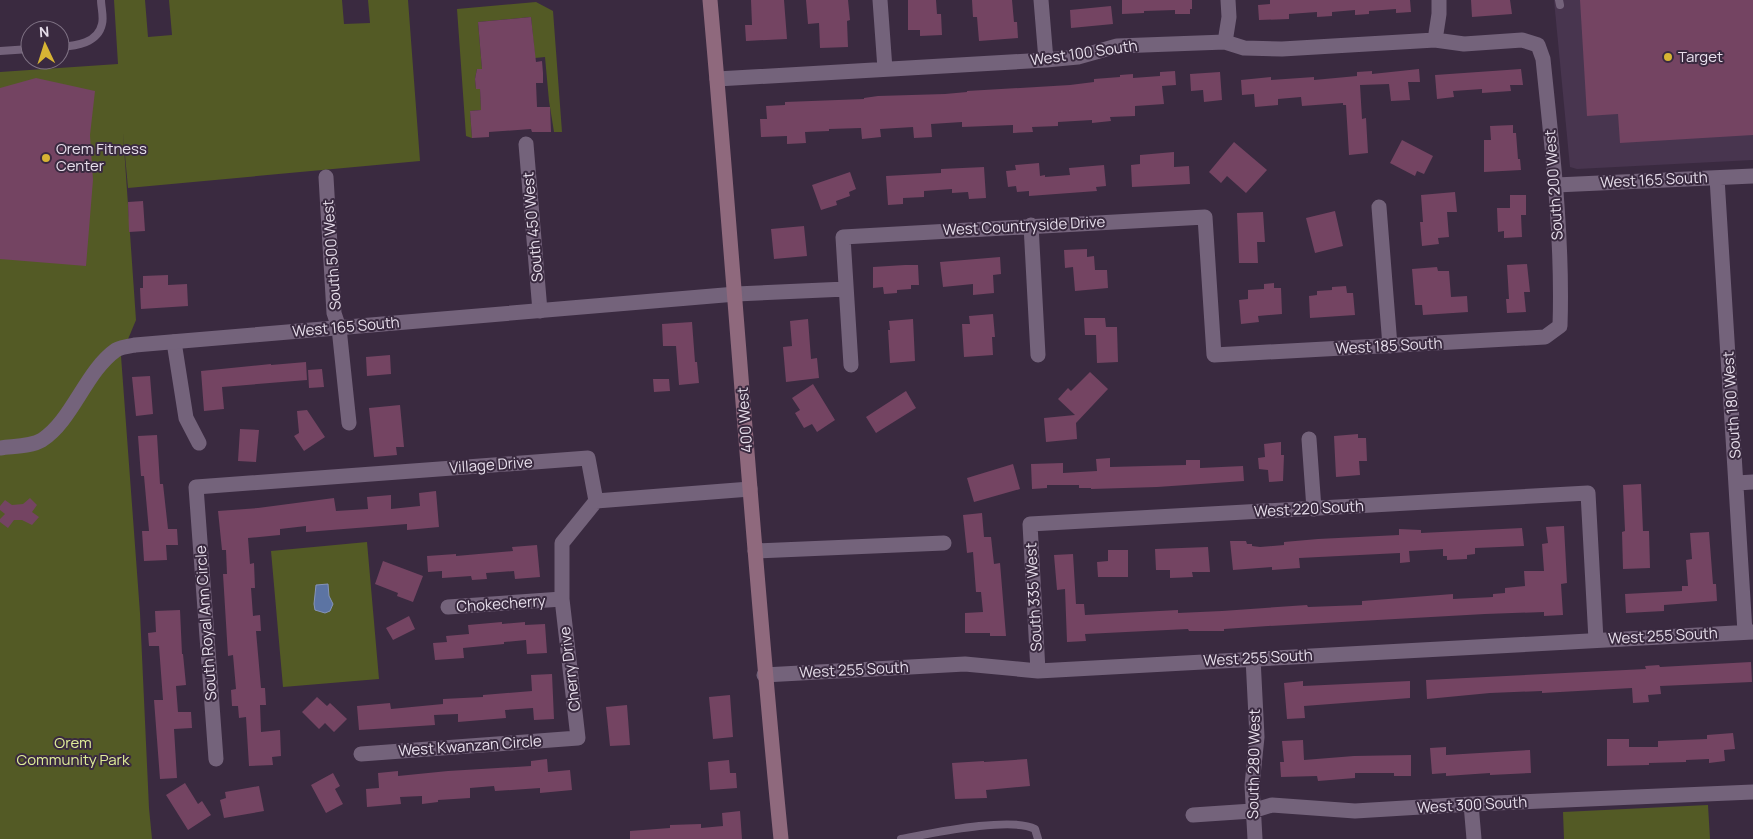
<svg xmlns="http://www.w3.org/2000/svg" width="1753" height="839" viewBox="0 0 1753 839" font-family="Manrope,sans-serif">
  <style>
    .built { fill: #48354f }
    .green { fill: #535a25 }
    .water { fill: #5c74a3; stroke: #8694b9 }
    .building { fill: #744462 }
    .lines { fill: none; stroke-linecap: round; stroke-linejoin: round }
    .service { stroke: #74637b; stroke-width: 8 }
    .minor { stroke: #74637b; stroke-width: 15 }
    .tertiary { stroke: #74637b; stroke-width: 15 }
    .secondary { stroke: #8f697d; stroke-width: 15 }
    .poi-dot { fill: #d7b434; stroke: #3a2a40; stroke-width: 2 }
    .labels { text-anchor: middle; stroke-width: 4; stroke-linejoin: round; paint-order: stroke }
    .street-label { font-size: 15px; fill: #e7deeb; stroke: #3a2a40 }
    .poi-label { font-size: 15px; fill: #e7deeb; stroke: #3a2a40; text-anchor: start }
    .park-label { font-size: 15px; fill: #dfed98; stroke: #3a2a40 }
  </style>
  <rect width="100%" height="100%" fill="#3a2a40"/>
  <path class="built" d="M1554,0H1753V160L1577,169L1570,167Z"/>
  <path class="green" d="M114,0H145L148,37L172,35L169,0H342L344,24L370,23L368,0H408L420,161L128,188L123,133L136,320L121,356L140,613L149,808L152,839H0V72L118,64Z
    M536,2L553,11L562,132H554L549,101L545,57L535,58L531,17L478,22L482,69H477L475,79L476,89H480L481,110L470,111L472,138L466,136L457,9Z
    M367,542L379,679L283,687L271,551Z
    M1708,805L1710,839H1564L1563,812Z"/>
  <path class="water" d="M328,584L329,596L333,604L330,611L325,613L315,610L314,604L316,585Z"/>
  <path class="building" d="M751,0H784L787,39L746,41L745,25H752Z
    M806,0H848L850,20L847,21L848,47L820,48L819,23L808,24Z
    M908,0H936L937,14H941L942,35L920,36V30H908Z
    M972,0H1012L1014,22H1017L1018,38L979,41L977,17H973Z
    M1122,0H1192V9H1190V14H1175V10L1144,11V13L1122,14Z
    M1270,0H1410L1411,12L1396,13V9L1369,11V14L1355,15V10L1332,12V16L1317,17V12L1289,14V19L1259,20L1258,5L1270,4Z
    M1471,0H1510L1512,14L1472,17Z
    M1580,0H1753V135L1620,143L1618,114L1587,116Z
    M1111,6L1113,24L1071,28L1070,10Z
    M531,17L536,62L542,61L543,73V83H536L537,107H550L551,132H532L531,129L489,132V137L472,138L470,111L481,110L480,89H476L475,79L477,69H482L478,22Z
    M1419,69L1420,82H1408L1410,100L1391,101L1389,84L1360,85L1362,119L1366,118L1368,153L1349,155L1346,105H1343V103L1302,106L1301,97L1278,99V105L1255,107L1254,94L1242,95L1241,80L1271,77V80L1314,77V80L1357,76V72L1372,71V74Z
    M1521,69L1523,85H1510L1511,91L1482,93V89L1453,91L1454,97L1437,99L1435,75Z
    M1175,71L1176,85L1162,86L1164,104L1135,106V116L1110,117L1111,121L1092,123V120L1058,122V126L1032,127L1033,132L1013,133V125L962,127V122L931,124L932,137L914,138L913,127L880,129L881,137L862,139L861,128L829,129V131L805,132L806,143L787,144V136L761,137L760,119H767L766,106L785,105V102L864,99V98L878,96L945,94L967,92V91L1070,85L1094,82V79L1120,77V75L1133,74V78L1160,76V72Z
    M1220,72L1222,100L1204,102L1203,90L1191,91L1190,74Z
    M36,78L95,91L90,135L93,180L86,266L0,259V88Z
    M1513,125V133H1516L1518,159H1520L1521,170L1484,172V140H1491L1490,126Z
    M1402,140L1433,156L1424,174L1417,171L1415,176L1390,163Z
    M1234,142L1267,170L1246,193L1227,176L1221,183L1209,172Z
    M1174,152V167L1189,166L1190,184L1132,187L1131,165L1140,164V155Z
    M1039,163L1040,176L1045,175V177L1070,175L1069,168L1104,165L1106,186L1096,187L1097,191L1029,196V191L1017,192L1016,186L1008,187L1006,171L1016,170L1015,165Z
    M984,167L986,198L969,199L968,192L952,193V189L924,191V197L903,198V204L888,205L886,176L941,173V169Z
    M850,172L856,189L849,192L850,196L836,201L837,205L821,210L812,185Z
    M1455,192L1457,212H1447L1449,237L1438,238L1439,244L1422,246L1420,222H1423L1421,195Z
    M1510,195H1526V215H1521L1522,237L1504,238V231L1498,232L1497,208H1510Z
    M143,201L145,231L129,232L128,202Z
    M1335,211L1343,246L1315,253L1306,218Z
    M1263,212L1265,242H1257L1258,263H1239L1237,213Z
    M804,226L807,256L774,259L771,229Z
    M1087,249V257L1094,256L1095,270H1107L1108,288L1075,291L1073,267L1065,268L1064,250Z
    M1000,257L1001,274L993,275L994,293L973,295V284L943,287L940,262Z
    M1527,264L1530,292H1524L1526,312L1507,313L1506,299H1509L1507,265Z
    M905,265H918L919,285H911V289L897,290V293L884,294L883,287L873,288V267Z
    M1437,267L1438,271H1449L1451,297L1467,296L1468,312L1423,315L1422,305H1415L1412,269Z
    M168,275V285L187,284L188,306L141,309L140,288H143V276Z
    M1274,283V288H1281L1282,314L1258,316L1259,322L1241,324L1239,300L1248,299V290L1264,289V284Z
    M1346,286L1347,293H1353L1355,315L1310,318L1309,296L1317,295V291L1332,290V287Z
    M993,314L995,337H992L993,355L964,357L962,324H970L969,316Z
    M1084,318H1105L1106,327H1117L1118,362L1097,363L1096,335H1085Z
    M808,319L811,359L817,358L819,378L786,382L783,347L792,346L790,321Z
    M913,319L915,361L890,363L888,330H890L889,321Z
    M692,322L695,362H697L699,383L679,385L676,346H663L662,324Z
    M390,355L391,374L367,376L366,357Z
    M306,362L307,380L222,387L224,409L204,411L201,371L271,364V365Z
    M322,369L324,387L309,388L308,370Z
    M1090,372L1108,389L1076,423L1077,439L1046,442L1044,418L1075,415L1058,399L1068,388L1071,391Z
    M150,376L153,414L136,416L132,377Z
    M653,379H669L670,391L654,392Z
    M813,384L835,420L817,432L812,424L804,428L795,413L800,410L792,398Z
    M906,391L916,408L876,433L866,417Z
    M400,405L404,447H396L397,455L374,457L369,408Z
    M307,410L325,437L304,451L294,436L299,433L297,411Z
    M240,429L259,430L256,462L238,461Z
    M1358,434V438H1366L1367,461H1359L1360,475L1336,477L1334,436Z
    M157,435L160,484H163L168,529H177L178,545H166L167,560L144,561L142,531H149L144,476H141L138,436Z
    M1281,442V455H1284L1283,481L1269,482L1268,470L1259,469L1258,458L1265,457L1264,444Z
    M1110,458V467L1186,465V460H1200V468L1243,466L1244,481L1157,487L1091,489V488H1079V485H1047V488L1032,489L1031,464L1063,463V473L1097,471L1096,459Z
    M1013,464L1020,489L974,502L967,478Z
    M1641,484L1643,531H1649L1650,568L1623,569L1622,532L1625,531L1623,485Z
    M436,491L439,527L407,530V524L306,532V526L280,529V535L248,538L250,564L254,563L255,588H251L253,616L260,615L261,631H256L261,688H265L266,705H260L261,732L280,730L281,756L272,757L273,765L249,766L246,717L239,718L238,706H232L231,690L236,689L233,655L228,656L223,574H227L226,550H222L218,511L258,508L334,498L336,511L368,509L367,497L391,495V509L420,506L419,493Z
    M30,498L37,505L32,512L39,517L32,525L22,520H14L8,528L0,522V519L5,514L0,510V506L5,500L12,505L23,504Z
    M982,513L984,537H991L994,564L1000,563L1006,636H990V633H965V613L983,612L981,592H976L973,552L967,553L963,515Z
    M1564,526L1567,583L1561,584L1563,615L1544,616V612L1485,614L1268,626L1224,629V631H1189L1188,629L1085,634L1086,641L1067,642L1065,589L1057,590L1054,555L1073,554L1076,604H1084L1085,615L1178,610V613L1222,611L1307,605L1308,607L1362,605V601L1453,594V599L1493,597V594L1505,593V588L1525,586L1524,571H1544L1542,544L1548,543L1546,527Z
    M1522,528L1524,546L1475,548V554L1467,555V559L1447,560V556H1443V549L1409,551L1410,562L1400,563V553L1299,558L1300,568L1272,570V567L1233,570L1230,541H1246L1247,544H1252V546L1260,547L1284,545V542L1318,539L1399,535V529L1421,530V533Z
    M1709,532L1713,584H1716L1717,601L1664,605V611L1626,613L1625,594L1682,591V586H1688L1686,560L1692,559L1690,533Z
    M537,545L540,577L515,579L514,571L486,573L487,579L472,580L471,576L442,578V571L428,572L427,556L456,554V556L513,551L512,547Z
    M1208,547L1210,572H1192L1193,577L1170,578V570H1156L1155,549Z
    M1108,550H1128V577H1098L1097,562L1108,561Z
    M383,561L423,576L413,602L397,596L398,593L375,584Z
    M180,610L182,654H183L186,685L176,686L178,712H191L192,728L174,729L177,778L160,779L154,700H163L159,646H149L148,633L156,632L155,611Z
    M409,616L415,629L393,640L386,628Z
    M502,622V624L525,622V625L545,624L547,653L527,654L526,640L504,642V644L463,648L464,658L435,660L433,643L447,642L446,636L469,634L468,625Z
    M1751,662L1752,682L1660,686L1661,694L1648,695L1649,702L1633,703L1632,688L1542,693V691L1490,693L1427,699L1426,680L1646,669L1645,666L1659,665L1660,667Z
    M552,674L554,719L534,720L533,708L505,710L506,718L458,722V714L434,715L435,725L359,730L357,706L390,703L391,709L443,704V699L483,697V695L532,691L531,675Z
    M1303,681V686L1410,681V698L1304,706L1305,718L1287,719L1284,683Z
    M730,695L733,737L713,739L709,697Z
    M317,697L327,706L330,703L347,719L334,732L325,723L319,729L302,712Z
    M627,705L630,745L610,746L606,707Z
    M1733,733L1735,749L1724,750L1725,761L1709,763V759L1686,760V762L1649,763V765L1607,766V739H1629V747H1658V741L1707,739V735Z
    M1303,740L1304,760L1354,756L1411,755V776H1394V773H1355V778L1318,781L1317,776L1281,777L1280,762H1284L1282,741Z
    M1446,747V755L1530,750L1531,773L1490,775V773L1446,776V773L1432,774L1430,748Z
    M547,759L548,772L570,770L572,790L540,793V788L495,791L494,786L470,788V798L438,800V802L422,804V796L400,797L401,804L367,807L366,789L379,788L378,773L398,771V776L448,771L531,766V761Z
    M1027,759L1030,786L986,790L987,798L955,799L952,763L984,761V762Z
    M729,760L730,773H736L737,788L710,790L708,762Z
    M333,773L340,786L335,789L343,804L326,813L311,785Z
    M185,783L198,804L202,801L211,815L188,830L166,795Z
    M259,786L264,811L224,818L220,800L226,798L225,792Z
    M740,811L742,839H630V831L670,828V825L701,824V828L723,826L722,813Z"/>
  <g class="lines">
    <path class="service" d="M1559,0L1560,5
      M60,47C76,46 98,43 102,24C104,17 101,7 101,0
      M0,51L30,49
      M901,839C929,834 1011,816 1035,829L1038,839"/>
    <path class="minor" d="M880,0L885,69
      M1041,0L1046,60
      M1435,40L1439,14V0
      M1225,42L1229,17L1228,0
      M717,79L1046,60L1078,57L1117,46L1225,42L1244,48L1282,49L1435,40L1464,44L1522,40L1538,45L1543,59C1552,147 1563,237 1560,326L1545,337L1214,355L1205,217L843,237L851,365
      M526,144L540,311
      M326,177L334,313L339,328L349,423
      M1717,178L1745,632
      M1556,185L1753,176
      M1379,207L1390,346
      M1031,225L1038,355
      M736,294L846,289
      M174,342L186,418L199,443
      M1309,439L1314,509
      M1737,483L1753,482
      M596,501L750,489
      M755,551L944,543
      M448,607L562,599
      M1253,658L1257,737L1252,785L1255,839
      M1038,671L1030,524L1588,493L1596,640
      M764,675L965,664L1038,671L1753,632
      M361,754L578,738L562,599V543L596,501
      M216,759L196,487L588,458L596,501
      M1471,804L1474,839
      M1193,815L1252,811L1272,805L1355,811L1471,804L1753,792"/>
    <path class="tertiary" d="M0,448C13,446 30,447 42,440C72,421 86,371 116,350C121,347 129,346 135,345L736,294"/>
    <path class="secondary" d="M710,0C735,280 753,560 781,839"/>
  </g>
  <g class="poi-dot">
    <circle cx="1668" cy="57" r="5"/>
    <circle cx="46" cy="158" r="5"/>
  </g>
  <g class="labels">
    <g class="street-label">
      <text transform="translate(1084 53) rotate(-8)" y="5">West 100 South</text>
      <text transform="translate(1654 180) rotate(-3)" y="5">West 165 South</text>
      <text transform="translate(1554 185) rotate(-94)" y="5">South 200 West</text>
      <text transform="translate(1024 226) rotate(-3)" y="5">West Countryside Drive</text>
      <text transform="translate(533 227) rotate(-95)" y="5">South 450 West</text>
      <text transform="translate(332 255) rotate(-94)" y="5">South 500 West</text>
      <text transform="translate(346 327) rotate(-5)" y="5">West 165 South</text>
      <text transform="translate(1389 346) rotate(-3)" y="5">West 185 South</text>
      <text transform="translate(1732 405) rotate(-94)" y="5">South 180 West</text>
      <text transform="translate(745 420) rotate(-94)" y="5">400 West</text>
      <text transform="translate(491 465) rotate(-4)" y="5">Village Drive</text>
      <text transform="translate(1309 509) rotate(-3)" y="5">West 220 South</text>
      <text transform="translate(1034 597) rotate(-93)" y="5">South 335 West</text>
      <text transform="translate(501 604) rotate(-4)" y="5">Chokecherry</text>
      <text transform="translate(206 623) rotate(-94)" y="5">South Royal Ann Circle</text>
      <text transform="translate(1663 636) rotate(-3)" y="5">West 255 South</text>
      <text transform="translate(1258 658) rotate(-3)" y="5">West 255 South</text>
      <text transform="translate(570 669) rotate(-97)" y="5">Cherry Drive</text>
      <text transform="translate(854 670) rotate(-3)" y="5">West 255 South</text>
      <text transform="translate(470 746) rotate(-4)" y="5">West Kwanzan Circle</text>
      <text transform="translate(1254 764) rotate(-89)" y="5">South 280 West</text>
      <text transform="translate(1472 805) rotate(-3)" y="5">West 300 South</text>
    </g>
    <g class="poi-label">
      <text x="1678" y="62">Target</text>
      <text x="56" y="154">Orem Fitness<tspan x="56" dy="17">Center</tspan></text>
    </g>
    <g class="park-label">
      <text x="73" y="748">Orem<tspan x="73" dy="17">Community Park</tspan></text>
    </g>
  </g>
  <g transform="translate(45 45) rotate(356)"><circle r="24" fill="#3a2a40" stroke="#7f7284"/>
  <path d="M0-4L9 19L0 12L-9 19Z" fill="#d7b434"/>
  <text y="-8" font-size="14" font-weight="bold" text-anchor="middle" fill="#e7deeb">N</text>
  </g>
</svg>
